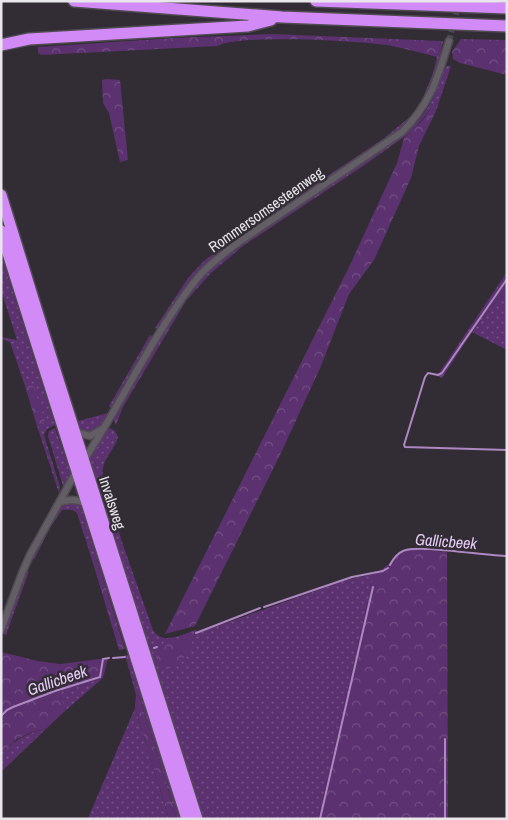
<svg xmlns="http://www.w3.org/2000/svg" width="508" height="820" viewBox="0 0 508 820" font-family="'Archivo Narrow',sans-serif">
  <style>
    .grass { fill: url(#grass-dots) }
    .forest { fill: url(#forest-crowns) }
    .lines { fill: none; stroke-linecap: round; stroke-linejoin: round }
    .stream { stroke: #ae88c0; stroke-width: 2 }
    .street-tunnel { stroke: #4d4950; stroke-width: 6; stroke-dasharray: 6 3; stroke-linecap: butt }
    .street-casing { stroke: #504b52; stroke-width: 9 }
    .highway-casing { stroke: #504b52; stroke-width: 14 }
    .street { stroke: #635e66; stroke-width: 6 }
    .highway { stroke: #d28af6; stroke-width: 11 }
    .labels { text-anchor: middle; stroke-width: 5; stroke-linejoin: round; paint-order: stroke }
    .street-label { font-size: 15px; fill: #e9e6eb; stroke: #322d35 }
    .water-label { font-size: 16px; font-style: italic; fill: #e7ccf6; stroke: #322d35 }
  </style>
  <defs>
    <pattern id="grass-dots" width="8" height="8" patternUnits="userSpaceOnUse" patternTransform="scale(1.25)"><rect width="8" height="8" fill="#5b316f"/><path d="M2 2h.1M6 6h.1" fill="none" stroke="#734f84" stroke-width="1.8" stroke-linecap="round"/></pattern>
    <pattern id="forest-crowns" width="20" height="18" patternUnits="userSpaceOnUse" patternTransform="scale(1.25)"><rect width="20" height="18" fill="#5b316f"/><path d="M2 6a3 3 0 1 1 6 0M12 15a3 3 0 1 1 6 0" fill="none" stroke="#734f84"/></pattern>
  </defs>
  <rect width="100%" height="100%" fill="#322d35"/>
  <path class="grass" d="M441,41H443L434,82L421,108L399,131L214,258L193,279L158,329L155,328L188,278L204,261L233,239L383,139L411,116L422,100L433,73Z
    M447,66H451L436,111L431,109L411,132L366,164L364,162C389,146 415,130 430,104C436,92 439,80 445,68Z
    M1,255L55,425L47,429L44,435L60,487L59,493L37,426L45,421L29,385L25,386L10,342L1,339V337L17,340L1,290Z
    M507,288V350L472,332Z
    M150,335L153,337L111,408L109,406Z
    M108,413C101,426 97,438 80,431L78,421Z
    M108,427L115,431L118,437C112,456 100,458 103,481L123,545L153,630C162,646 183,634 196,630L198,633L346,580L374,574L318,819H203L89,460L90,455Z
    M55,428L71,474V477L64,489L48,436L49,431Z
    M68,502L78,503L81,507L98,561L93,563L77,513C73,509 68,509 62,510L51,526L34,560L32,556C39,544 55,506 68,502Z
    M29,571L6,635L3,634L24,575L26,572Z
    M125,655H128L180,819H177L139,696L136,695Z
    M103,678L65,711L59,692Z
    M135,708L169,819H88L89,816Z
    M47,728L1,772V753C17,739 27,733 47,728Z"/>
  <path class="forest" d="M273,34L441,41L437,57C422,53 407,49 392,46C366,41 236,34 218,46L41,55L38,53V47L175,38Z
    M461,39L507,40V75L460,63L453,59L452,52Z
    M106,79L120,80L128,160L120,162L109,113L103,103L102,80Z
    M431,109L436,111L419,146L411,178L374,260L349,294L321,366L281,453L195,626L165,634L349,267L397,163L404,138L421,122Z
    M364,162L366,164L243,246L211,273L186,301L123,407L116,425L113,417L175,313L197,283L213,266L235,248Z
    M507,272V288L472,332L442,378L437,376Z
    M29,385L34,387L45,421L37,426L25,386Z
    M414,549L447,552L448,819H318L374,574C391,567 394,551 414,549Z
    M98,561L101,571L125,649L119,650L93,563Z
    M197,633L180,665L161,670L155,648Z
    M1,652L38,661L60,664L108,658L103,678L60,692L65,711L47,728L32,732L17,739L1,753Z
    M136,695L139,696L177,819H169L135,708Z"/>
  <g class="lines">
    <path class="stream" d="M507,279L442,373L438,375L428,373L425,377L404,445L405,447L507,450
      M390,565C393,559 396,554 403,551C418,544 486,556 507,556
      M264,607L352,577L383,571L388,568
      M196,633L260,608
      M154,648L157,647
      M113,658L125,657
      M1,716L7,710L13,707L55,691L100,677L103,659L109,658
      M445,739V819
      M320,819L373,587"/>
    <path class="street-tunnel" d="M449,41L458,5"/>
    <defs>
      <path id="street" d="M75,432L90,436L102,429
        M84,460C115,413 140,361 172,313C181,300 190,286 201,274C213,261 226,252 239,242L402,132C431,103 437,79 449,41
        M60,502C70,499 77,499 86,504
        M1,630L22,573L30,555L76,472"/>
      <path id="highway" d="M74,1L282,17L507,26
        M316,1L507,8
        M1,45L29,39L248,26L271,20
        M1,195L55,370L197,819
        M1,231L187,819"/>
    </defs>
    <use href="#street" class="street-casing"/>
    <use href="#highway" class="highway-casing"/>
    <use href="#street" class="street"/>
    <use href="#highway" class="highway"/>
  </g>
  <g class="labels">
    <g class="street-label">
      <text transform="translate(266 210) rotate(-35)" y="5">Rommersomsesteenweg</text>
      <text transform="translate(112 503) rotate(72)" y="5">Invalsweg</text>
    </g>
    <g class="water-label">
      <text transform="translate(446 541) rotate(4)" y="6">Gallicbeek</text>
      <text transform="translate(57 680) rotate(-19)" y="6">Gallicbeek</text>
    </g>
  </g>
  <rect width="508" height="820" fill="none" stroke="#e9e6eb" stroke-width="5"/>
</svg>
